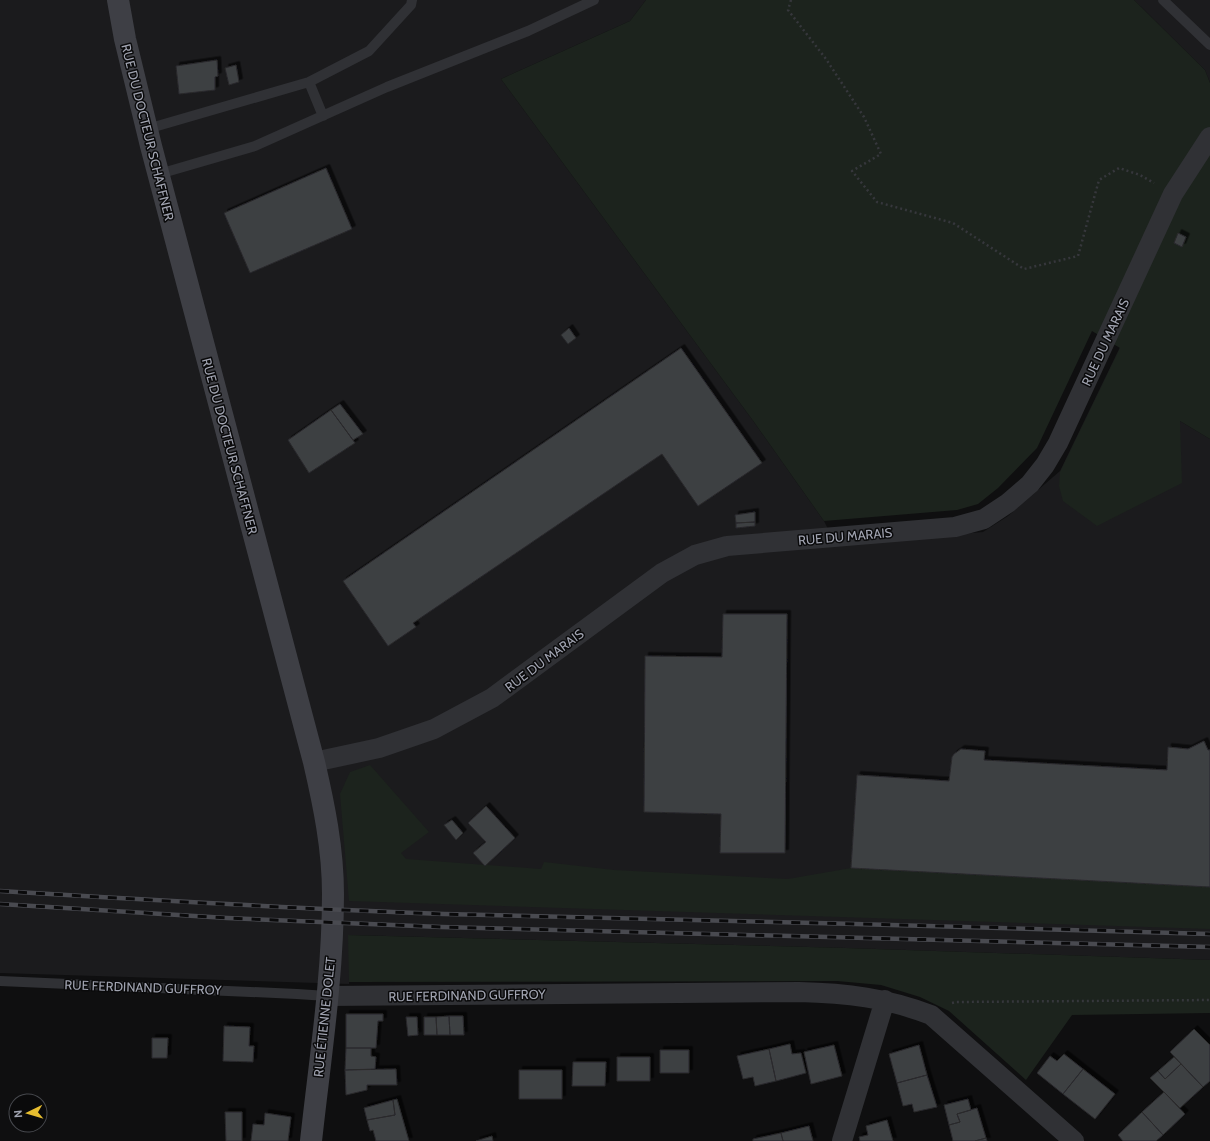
<svg xmlns="http://www.w3.org/2000/svg" width="1210" height="1141" viewBox="0 0 1210 1141" font-family="Cabin,sans-serif">
  <style>
    .built { fill: #1b1b1d }
    .green { fill: #1c231d }
    .building { fill: #3e3f43; stroke: #29292c; filter: url(#shadow) }
    .lines { fill: none; stroke-linecap: round; stroke-linejoin: round }
    .path { stroke: #36373c; stroke-width: 2.5; stroke-dasharray: 2 3; stroke-linecap: butt }
    .lane { stroke: #303135; stroke-width: 10 }
    .street { stroke: #303135; stroke-width: 20 }
    .secondary { stroke: #3e3f45; stroke-width: 22 }
    .rail-casing { stroke: #494a50; stroke-width: 4.5 }
    .rail { stroke: #0a0a0b; stroke-width: 3; stroke-dasharray: 9; stroke-linecap: butt }
    .labels { text-anchor: middle; stroke-width: 3; stroke-linejoin: round; paint-order: stroke }
    .street-label { font-size: 13px; fill: #a1a4b1; stroke: #0a0a0b }
  </style>
  <defs>
    <filter id="shadow"><feDropShadow dx="3.5" dy="-3.5" stdDeviation="0" flood-color="#0009"/></filter>
  </defs>
  <rect width="100%" height="100%" fill="#0f0f10"/>
  <path class="built" d="M0,0H646L630,21L501,79L754,422L824,521L836,545L983,532L1008,516L1060,471L1120,347L1180,421L1210,439V960L846,948L349,935V984L0,973Z
    M1134,0H1210V83L1205,70Z"/>
  <path class="green" d="M646,0H1134L1205,70L1210,83V439L1180,421L1182,483L1097,526L1063,501L1059,486L1060,472L1120,348L1092,331L1037,448L998,488L978,504L957,510L824,521L754,422L501,79L630,21Z
    M370,765L429,832L401,853L406,859L541,869L544,862L614,870L788,879L851,868L1210,887V929L349,901L340,794L350,772Z
    M348,935L846,948L1210,960V1013L1072,1015L1026,1080L949,1011L920,997L881,985L837,981L349,982Z"/>
  <path class="building" d="M217,60L218,76L215,77V90L179,94L176,66Z
    M236,65L239,82L229,85L225,68Z
    M326,168L352,229L250,273L224,213Z
    M1178,233L1186,237L1182,247L1174,243Z
    M569,328L576,338L568,344L561,335Z
    M681,348L762,463L698,506L662,454L413,623L416,627L388,646L343,581Z
    M340,404L363,434L353,440L331,410Z
    M331,410L355,443L309,473L288,440Z
    M755,512V522L736,523L735,515Z
    M755,522V526L736,528V523Z
    M723,614H787L785,853H720L721,814L644,812L645,656L722,657Z
    M1204,741L1208,750H1210V887L851,868L857,775L949,781L952,757L954,754L961,749L985,751L984,760L1167,770L1168,747L1188,749Z
    M486,806L515,838L485,866L473,853L486,842L468,823Z
    M452,820L463,833L456,840L444,825Z
    M346,1014H383V1021H378L376,1048H346Z
    M449,1016L450,1035H437L436,1017Z
    M449,1016H463L464,1035H450Z
    M406,1017H417L418,1035L408,1036Z
    M424,1017H436L437,1035H424Z
    M224,1026L250,1027L249,1046H254L253,1062L223,1061Z
    M1194,1029L1210,1045V1081L1203,1087L1170,1052Z
    M152,1038H168L167,1058H152Z
    M790,1044L792,1054L801,1053L806,1073L776,1081L769,1049Z
    M834,1045L842,1076L811,1084L804,1052Z
    M919,1045L927,1075L897,1083L889,1054Z
    M346,1048H371V1056L376,1057L375,1069L345,1070Z
    M769,1049L776,1081L755,1086L753,1077L743,1079L737,1056Z
    M660,1050H689V1073H660Z
    M1064,1054L1083,1069L1063,1094L1037,1073L1050,1056L1057,1061Z
    M617,1057H650V1081H617Z
    M1174,1057L1181,1064L1165,1079L1158,1071Z
    M573,1062H606L605,1086H572Z
    M1181,1064L1203,1087L1180,1108L1150,1078L1158,1071L1165,1079Z
    M396,1069L397,1085H367V1090L346,1095L345,1070Z
    M1083,1069L1115,1094L1095,1119L1063,1094Z
    M519,1070H562V1099H519Z
    M927,1075L937,1107L914,1112L912,1104L903,1106L897,1083Z
    M1164,1092L1185,1114L1163,1135L1142,1112Z
    M397,1099L409,1141H376L373,1130L370,1131L367,1120L395,1115L393,1100Z
    M968,1099L971,1110L957,1114L960,1122L949,1125L944,1105Z
    M393,1100L395,1115L367,1120L364,1108Z
    M977,1108L986,1138L975,1141H953L949,1125L960,1122L957,1114Z
    M225,1112H242V1141H226Z
    M1142,1112L1163,1135L1156,1141H1123L1118,1135Z
    M265,1113L291,1117L288,1141H251L253,1124L264,1125Z
    M887,1120L893,1141H860L859,1137L868,1135L866,1126Z
    M809,1126L813,1141H783L781,1133Z
    M781,1133L783,1141H753V1139Z
    M492,1136L493,1141H476Z
    M986,1138L987,1141H975Z"/>
  <g class="lines">
    <path class="path" d="M791,0L788,10L826,59L864,117L881,154L852,171L877,202L953,223L1024,269L1078,256L1099,180L1119,168L1140,175L1154,183
      M952,1003L956,1002L1210,1000"/>
    <path class="lane" d="M1163,0L1210,45
      M309,82L323,116
      M147,129L309,82L369,51L411,5L412,0
      M159,174L255,146L387,87L528,31L594,0
      M0,981L297,994L327,996"/>
    <path class="street" d="M314,762L379,748L434,729L492,698L662,573L695,555L727,546L955,527L984,519L1008,503L1030,484L1045,465L1058,443L1173,194L1210,137
      M327,996L799,992C846,993 887,998 931,1015L1074,1141
      M842,1141L885,1000"/>
    <path class="secondary" d="M118,0L125,39L151,146L314,762C324,805 333,849 333,894C333,976 320,1059 311,1141"/>
    <defs>
      <path id="rail" d="M0,891C148,900 296,909 444,914C699,921 955,925 1210,934
        M0,904L227,918L441,927L1210,947"/>
    </defs>
    <use href="#rail" class="rail-casing"/>
    <use href="#rail" class="rail"/>
  </g>
  <g class="labels">
    <g class="street-label">
      <text transform="translate(148 132) rotate(76)" y="5">RUE DU DOCTEUR SCHAFFNER</text>
      <text transform="translate(1105 342) rotate(-65)" y="5">RUE DU MARAIS</text>
      <text transform="translate(230 446) rotate(75)" y="5">RUE DU DOCTEUR SCHAFFNER</text>
      <text transform="translate(845 536) rotate(-5)" y="5">RUE DU MARAIS</text>
      <text transform="translate(544 660) rotate(-37)" y="5">RUE DU MARAIS</text>
      <text transform="translate(143 987) rotate(2)" y="5">RUE FERDINAND GUFFROY</text>
      <text transform="translate(467 995) rotate(-1)" y="5">RUE FERDINAND GUFFROY</text>
      <text transform="translate(324 1017) rotate(-84)" y="5">RUE ÉTIENNE DOLET</text>
    </g>
  </g>
  <g transform="translate(28 1113) rotate(265)"><circle r="19" fill="#0a0a0b" stroke="#46484d"/>
  <path d="M0-3L7 15L0 10L-7 15Z" fill="#e7be30"/>
  <text y="-6" font-size="11" font-weight="bold" text-anchor="middle" fill="#a1a4b1">N</text>
  </g>
</svg>
